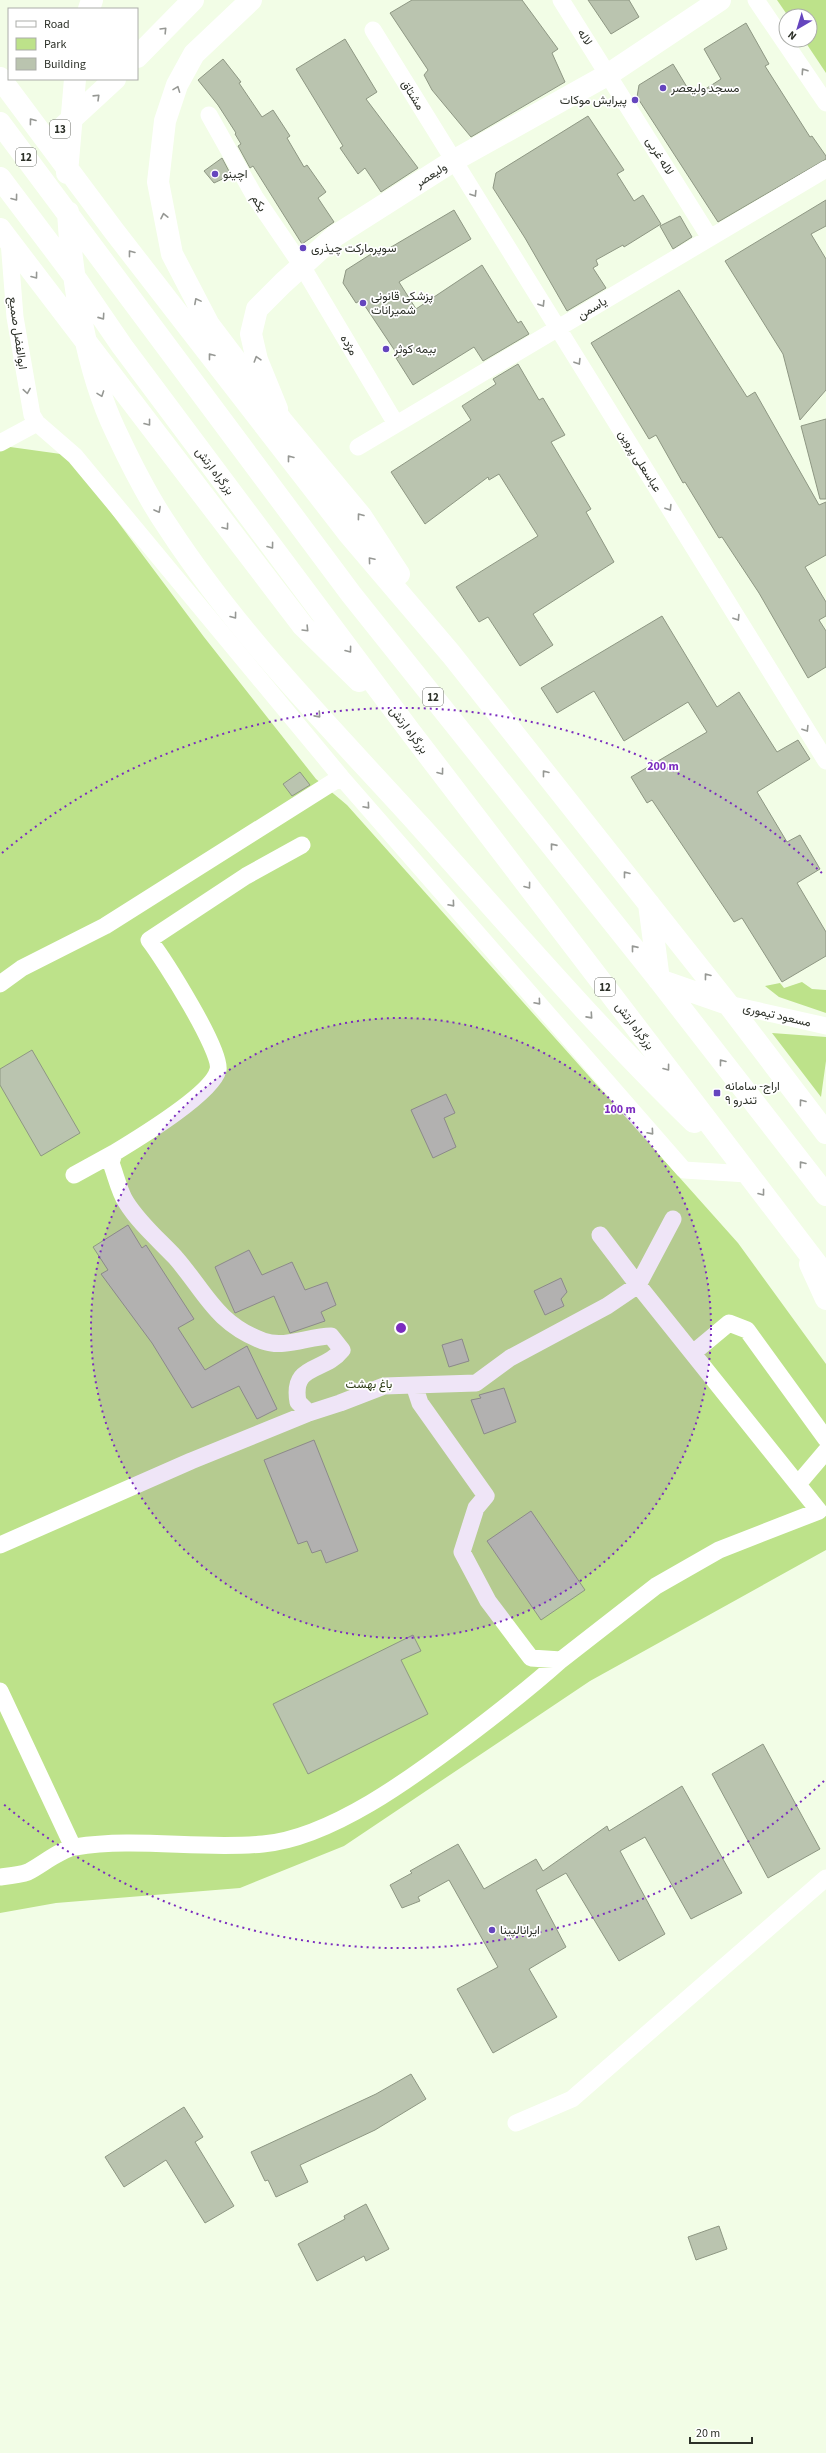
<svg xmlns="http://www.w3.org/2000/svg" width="826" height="2453" viewBox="0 0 826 2453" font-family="'Source Sans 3',Vazirmatn,sans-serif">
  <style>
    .green { fill: #bde28a }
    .building { fill: #bac4af; stroke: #8e9783 }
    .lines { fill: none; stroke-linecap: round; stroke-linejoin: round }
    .minor { stroke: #fff; stroke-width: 17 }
    .secondary { stroke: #fff; stroke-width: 22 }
    .trunk { stroke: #fff; stroke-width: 22 }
    .oneway { stroke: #969894 }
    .ring { fill: none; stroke: #7b2cbf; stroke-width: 2; stroke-dasharray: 2 4 }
    .poi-dot { fill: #6545be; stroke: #fff; stroke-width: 1.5 }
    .labels { text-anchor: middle; stroke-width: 3.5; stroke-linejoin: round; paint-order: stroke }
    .shield { fill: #fff; stroke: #6c6f69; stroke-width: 1 }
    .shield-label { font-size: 11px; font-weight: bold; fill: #2d3129 }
    .street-label { font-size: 12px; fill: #2d3129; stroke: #fff }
    .poi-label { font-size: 12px; fill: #2d3129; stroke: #fff; text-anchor: start }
    .park-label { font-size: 12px; fill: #2b3a14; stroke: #fff }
    .centre { fill: #7b2cbf; stroke: #fff; stroke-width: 2 }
    .ring-label { font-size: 12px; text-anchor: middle; font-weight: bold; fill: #7b2cbf; stroke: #fff; stroke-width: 3.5; stroke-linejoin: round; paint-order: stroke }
  </style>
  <rect width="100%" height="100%" fill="#f2fde6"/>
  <path class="green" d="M777,0H826V73L804,40H810V16H788Z
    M3,446L68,455L204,637L316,779L347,805L738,1243L826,1364V1550L590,1681L344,1846L240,1888L56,1903L0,1913V447Z
    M802,982L812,989L826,990V1013L779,997L765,986L780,983L784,988Z
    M772,1033L826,1037V1061L821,1097Z"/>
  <path class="building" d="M412,0H522L558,49L552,53L565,82L471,137L432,90L424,75L428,70L390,13Z
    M588,0H629L639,17L611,34Z
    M746,23L769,64L765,66L810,137L812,136L826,156V159L718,222L637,97L639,85L673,64L693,97L721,79L704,49Z
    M345,39L377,92L366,99L418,168L381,192L365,168L358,174L340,148L343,146L296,69Z
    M223,59L241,82L239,83L262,117L273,110L290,136L287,138L304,167L307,165L326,192L318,198L334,222L302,244L253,166L250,168L238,146L241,144L235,134L236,133L218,105L198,80Z
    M588,116L624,170L617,174L634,201L643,195L661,224L624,247L623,245L596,260L598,265L593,268L606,288L567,311L525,238L493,188L496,173Z
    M222,158L231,175L214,183L204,171Z
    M826,200V226L811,234L826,259V390L800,420L783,354L725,261Z
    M454,210L471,239L399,282L416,309L482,265L518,323L521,321L529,334L483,361L474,347L413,385L396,358L399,357L361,300L356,303L343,283L346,270L379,249L381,253Z
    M680,216L692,237L673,249L660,226Z
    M679,290L747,397L755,392L819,505L826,502V555L805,567L826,602V616L819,620L826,631V667L808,678L759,593L722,537L719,538L685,482L683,483L656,435L649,439L591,343Z
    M518,364L539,400L543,398L565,435L551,442L591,509L586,512L614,562L533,614L553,645L520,666L488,617L479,622L456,587L538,536L499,474L489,480L488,477L425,524L391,472L471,420L462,406L496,384L493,379Z
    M826,419V499H820L801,426Z
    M662,616L717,707L739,692L777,752L798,740L810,759L757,792L787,842L800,835L820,869L797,883L826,932V956L782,982L742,918L734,922L652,800L647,803L631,777L707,732L688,702L624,741L594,691L557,713L541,688Z
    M300,772L310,785L292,796L283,784Z
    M32,1050L80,1133L41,1156L0,1085V1069Z
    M446,1094L455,1113L444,1118L456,1147L433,1158L411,1110Z
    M128,1225L142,1248L146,1245L194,1319L178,1328L205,1370L247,1346L277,1409L257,1419L239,1386L192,1408L152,1343L101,1274L108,1270L93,1247Z
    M249,1250L262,1275L292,1262L305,1290L327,1282L336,1305L321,1312L325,1321L290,1333L274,1296L235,1313L215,1267Z
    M561,1278L567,1292L561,1299L564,1306L545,1315L534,1291Z
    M462,1339L469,1361L449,1367L442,1345Z
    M504,1388L516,1422L484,1434L471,1400L481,1398L479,1395Z
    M314,1440L358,1551L326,1563L321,1550L312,1553L307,1541L298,1544L264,1460Z
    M531,1511L585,1590L541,1620L487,1541Z
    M413,1635L421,1651L401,1660L428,1714L308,1774L273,1704Z
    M763,1744L820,1849L768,1878L712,1774Z
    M682,1786L742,1893L691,1919L645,1837L620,1851L665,1934L619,1961L566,1873L536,1890L566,1947L529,1969L557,2017L493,2053L457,1989L498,1967L449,1880L418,1897L420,1901L402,1908L390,1885L412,1873L410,1871L458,1844L484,1889L536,1859L543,1871L607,1826L609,1831Z
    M411,2074L426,2099L375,2130L300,2165L308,2182L276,2197L268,2180L265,2181L251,2152L376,2094Z
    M184,2107L203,2137L195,2142L234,2206L205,2223L166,2160L124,2187L105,2157Z
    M366,2204L389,2249L366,2261L364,2256L317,2281L298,2244L345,2219L344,2216Z
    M719,2226L727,2249L696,2260L688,2237Z"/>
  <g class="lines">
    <path class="minor" d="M561,0L710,238
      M756,0L826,103
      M373,30L826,761
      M209,115L255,197L302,266L396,424
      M9,241L15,317L32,415L37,423L75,456L341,777L684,1170L747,1174
      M0,443L37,423
      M358,447L826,169
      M302,845L246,876L149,940C163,958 223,1052 218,1070C212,1094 137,1139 114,1153L111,1163C116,1176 119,1191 126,1202C139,1223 158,1239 175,1257C205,1291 215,1323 263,1341C285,1349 309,1336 331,1336L342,1350C324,1373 291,1363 298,1402L309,1413L340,1403L384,1386L414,1385L420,1403L486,1496L476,1508L462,1552L488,1601L531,1658L561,1660L656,1586L719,1550L819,1511L638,1285L673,1219
      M0,984L22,968L105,926L341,777
      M728,1004L826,1026
      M74,1175L114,1153
      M693,1353L729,1323L747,1330L826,1439
      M414,1385L476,1383L510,1358L607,1306L638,1285L600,1235
      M798,1484L826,1451
      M0,1545L191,1461L309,1413
      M0,1691L73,1847
      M0,1877C9,1876 20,1875 28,1872C42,1865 59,1850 75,1847C137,1837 200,1850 263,1844C331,1838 413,1777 466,1737C499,1712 531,1687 561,1660
      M516,2123L572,2099L826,1878"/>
    <path class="secondary" d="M277,409L257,360L251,334L257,309L283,283L335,236L453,161L609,74L720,0"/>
    <path class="trunk" d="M251,0L194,54L177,85L165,121L158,182L172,254L209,325L282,421L361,516L399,574
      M89,9L92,0
      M137,57L193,0
      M0,78L114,231L348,533L451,654L728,1004L826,1133
      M0,123L351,594L659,980L826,1195
      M64,126L115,79
      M67,173L75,79
      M0,178L74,276L122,346L409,730L826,1276
      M68,212C72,281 86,370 116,432C131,464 148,498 168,527C239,636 333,730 420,826C510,926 597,1028 694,1122
      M0,229L303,626L359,681
      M649,904L659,980L728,1004
      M810,1264L826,1299"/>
  </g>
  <defs><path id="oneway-chevron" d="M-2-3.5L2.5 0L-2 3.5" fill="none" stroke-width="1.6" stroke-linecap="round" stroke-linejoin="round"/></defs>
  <g class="oneway">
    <use href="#oneway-chevron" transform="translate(164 30) rotate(-46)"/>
    <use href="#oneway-chevron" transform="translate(804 71) rotate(-124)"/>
    <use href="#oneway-chevron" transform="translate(177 89) rotate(-69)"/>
    <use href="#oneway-chevron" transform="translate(97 97) rotate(-44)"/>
    <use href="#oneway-chevron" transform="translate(32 121) rotate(-127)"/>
    <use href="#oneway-chevron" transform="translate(474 194) rotate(58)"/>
    <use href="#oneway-chevron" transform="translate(15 198) rotate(53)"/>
    <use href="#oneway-chevron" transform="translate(164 216) rotate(-102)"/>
    <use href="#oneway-chevron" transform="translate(131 253) rotate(-128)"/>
    <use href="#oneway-chevron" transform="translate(35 276) rotate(53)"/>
    <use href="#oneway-chevron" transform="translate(197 301) rotate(-118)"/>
    <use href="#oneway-chevron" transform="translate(542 304) rotate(58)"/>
    <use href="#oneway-chevron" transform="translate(102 317) rotate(55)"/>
    <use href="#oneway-chevron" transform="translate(211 356) rotate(-128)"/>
    <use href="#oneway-chevron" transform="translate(257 359) rotate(-107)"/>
    <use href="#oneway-chevron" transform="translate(578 362) rotate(58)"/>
    <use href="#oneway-chevron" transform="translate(27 391) rotate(81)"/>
    <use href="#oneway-chevron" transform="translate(101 394) rotate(70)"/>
    <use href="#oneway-chevron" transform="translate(148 423) rotate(52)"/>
    <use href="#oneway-chevron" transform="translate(290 458) rotate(-128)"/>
    <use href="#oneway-chevron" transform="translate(669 508) rotate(58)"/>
    <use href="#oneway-chevron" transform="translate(158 510) rotate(61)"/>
    <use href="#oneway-chevron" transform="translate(360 516) rotate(-127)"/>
    <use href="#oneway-chevron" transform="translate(226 527) rotate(53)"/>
    <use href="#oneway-chevron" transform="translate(271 546) rotate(53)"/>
    <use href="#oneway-chevron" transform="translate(371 560) rotate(-130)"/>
    <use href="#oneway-chevron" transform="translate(234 616) rotate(53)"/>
    <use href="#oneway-chevron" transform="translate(737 618) rotate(58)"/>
    <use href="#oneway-chevron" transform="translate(306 629) rotate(46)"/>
    <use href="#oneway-chevron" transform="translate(349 650) rotate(53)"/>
    <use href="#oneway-chevron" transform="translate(318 715) rotate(48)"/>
    <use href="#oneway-chevron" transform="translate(806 729) rotate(58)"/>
    <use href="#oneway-chevron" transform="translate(441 772) rotate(53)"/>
    <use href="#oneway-chevron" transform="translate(545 773) rotate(-128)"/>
    <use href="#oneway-chevron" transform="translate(367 806) rotate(49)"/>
    <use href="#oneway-chevron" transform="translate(553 846) rotate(-129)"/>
    <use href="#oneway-chevron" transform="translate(626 874) rotate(-128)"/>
    <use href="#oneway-chevron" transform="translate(528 886) rotate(53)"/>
    <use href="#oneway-chevron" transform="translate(452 904) rotate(49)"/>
    <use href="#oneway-chevron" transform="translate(634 948) rotate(-129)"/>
    <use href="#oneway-chevron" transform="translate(707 976) rotate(-128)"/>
    <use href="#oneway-chevron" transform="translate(538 1002) rotate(49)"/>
    <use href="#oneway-chevron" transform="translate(590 1016) rotate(48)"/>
    <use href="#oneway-chevron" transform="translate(722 1062) rotate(-128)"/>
    <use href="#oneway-chevron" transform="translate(667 1068) rotate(53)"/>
    <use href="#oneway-chevron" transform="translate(802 1102) rotate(-127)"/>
    <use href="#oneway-chevron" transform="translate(651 1132) rotate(49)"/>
    <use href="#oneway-chevron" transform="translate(802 1164) rotate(-128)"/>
    <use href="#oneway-chevron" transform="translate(762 1193) rotate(52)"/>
  </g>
  <circle cx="401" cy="1328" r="310" fill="#7b2cbf" fill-opacity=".12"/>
  <g class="ring">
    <circle cx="401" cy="1328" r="310"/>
    <path d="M824 1781A620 620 0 0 1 2 1803M2 853A620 620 0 0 1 824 875"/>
  </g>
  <g class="poi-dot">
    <circle cx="663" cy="88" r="4"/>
    <circle cx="635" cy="100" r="4"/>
    <circle cx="215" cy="174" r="4"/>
    <circle cx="303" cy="248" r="4"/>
    <circle cx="363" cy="303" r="4"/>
    <circle cx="386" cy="349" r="4"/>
    <rect x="713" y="1089" width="8" height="8" rx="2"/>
    <circle cx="492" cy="1930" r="4"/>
  </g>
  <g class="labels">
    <g class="shield">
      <rect x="50" y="120" width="20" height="18" rx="3"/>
      <rect x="16" y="148" width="20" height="18" rx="3"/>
      <rect x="423" y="688" width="20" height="18" rx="3"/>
      <rect x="595" y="978" width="20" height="18" rx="3"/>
    </g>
    <g class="shield-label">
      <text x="60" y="133">13</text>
      <text x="26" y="161">12</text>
      <text x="433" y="701">12</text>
      <text x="605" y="991">12</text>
    </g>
    <g class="street-label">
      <text transform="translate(585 37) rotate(57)" y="4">لاله</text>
      <text transform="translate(413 95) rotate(58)" y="4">مشتاق</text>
      <text transform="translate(660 156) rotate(58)" y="4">لاله غربی</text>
      <text transform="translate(431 175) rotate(-33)" y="4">ولیعصر</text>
      <text transform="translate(259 203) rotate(58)" y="4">یکم</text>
      <text transform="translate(592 308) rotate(-31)" y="4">یاسمن</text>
      <text transform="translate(18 333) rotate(82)" y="4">ابوالفضل صمیع</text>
      <text transform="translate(349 345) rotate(59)" y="4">مژده</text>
      <text transform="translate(640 461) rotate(58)" y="4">عباسعلی پروین</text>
      <text transform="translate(215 471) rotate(53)" y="4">بزرگراه ارتش</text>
      <text transform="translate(409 730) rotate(53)" y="4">بزرگراه ارتش</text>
      <text transform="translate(777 1015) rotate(13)" y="4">مسعود تیموری</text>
      <text transform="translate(635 1026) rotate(53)" y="4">بزرگراه ارتش</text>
    </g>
    <g class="poi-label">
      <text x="671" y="92">مسجد ولیعصر</text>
      <text x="627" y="104" text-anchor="end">پیرایش موکات</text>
      <text x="223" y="178">اچینو</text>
      <text x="311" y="252">سوپرمارکت چیذری</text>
      <text x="371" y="300">پزشکی قانونی<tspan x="371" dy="14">شمیرانات</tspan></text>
      <text x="394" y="353">بیمه کوثر</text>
      <text x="725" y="1090">اراج- سامانه<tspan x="725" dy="14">۹ تندرو</tspan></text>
      <text x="500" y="1934">ایرانالپینا</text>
    </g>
    <g class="park-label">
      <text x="369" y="1388">باغ بهشت</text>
    </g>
  </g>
  <circle cx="401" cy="1328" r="6" class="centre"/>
  <g class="ring-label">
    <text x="663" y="770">200 m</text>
    <text x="620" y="1113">100 m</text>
  </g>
  <rect x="8" y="8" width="130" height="72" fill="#ffffff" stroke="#abada9"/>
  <rect x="16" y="21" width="20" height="6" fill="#ffffff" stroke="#abada9"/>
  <text x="44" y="28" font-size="12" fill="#2d3129">Road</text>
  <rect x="16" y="38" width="20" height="12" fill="#bde28a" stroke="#abada9"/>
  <text x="44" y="48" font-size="12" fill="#2d3129">Park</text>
  <rect x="16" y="58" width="20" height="12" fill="#bac4af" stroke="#abada9"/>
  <text x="44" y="68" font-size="12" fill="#2d3129">Building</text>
  <g transform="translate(798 28) rotate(218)"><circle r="19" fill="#ffffff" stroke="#abada9"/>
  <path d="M0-3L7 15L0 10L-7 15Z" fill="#6545be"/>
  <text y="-6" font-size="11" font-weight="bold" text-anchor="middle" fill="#2d3129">N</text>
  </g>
  <path d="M690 2437v6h62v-6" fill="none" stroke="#2d3129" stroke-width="2"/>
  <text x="696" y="2437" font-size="12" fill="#2d3129" stroke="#ffffff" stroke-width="3" paint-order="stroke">20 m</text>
</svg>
